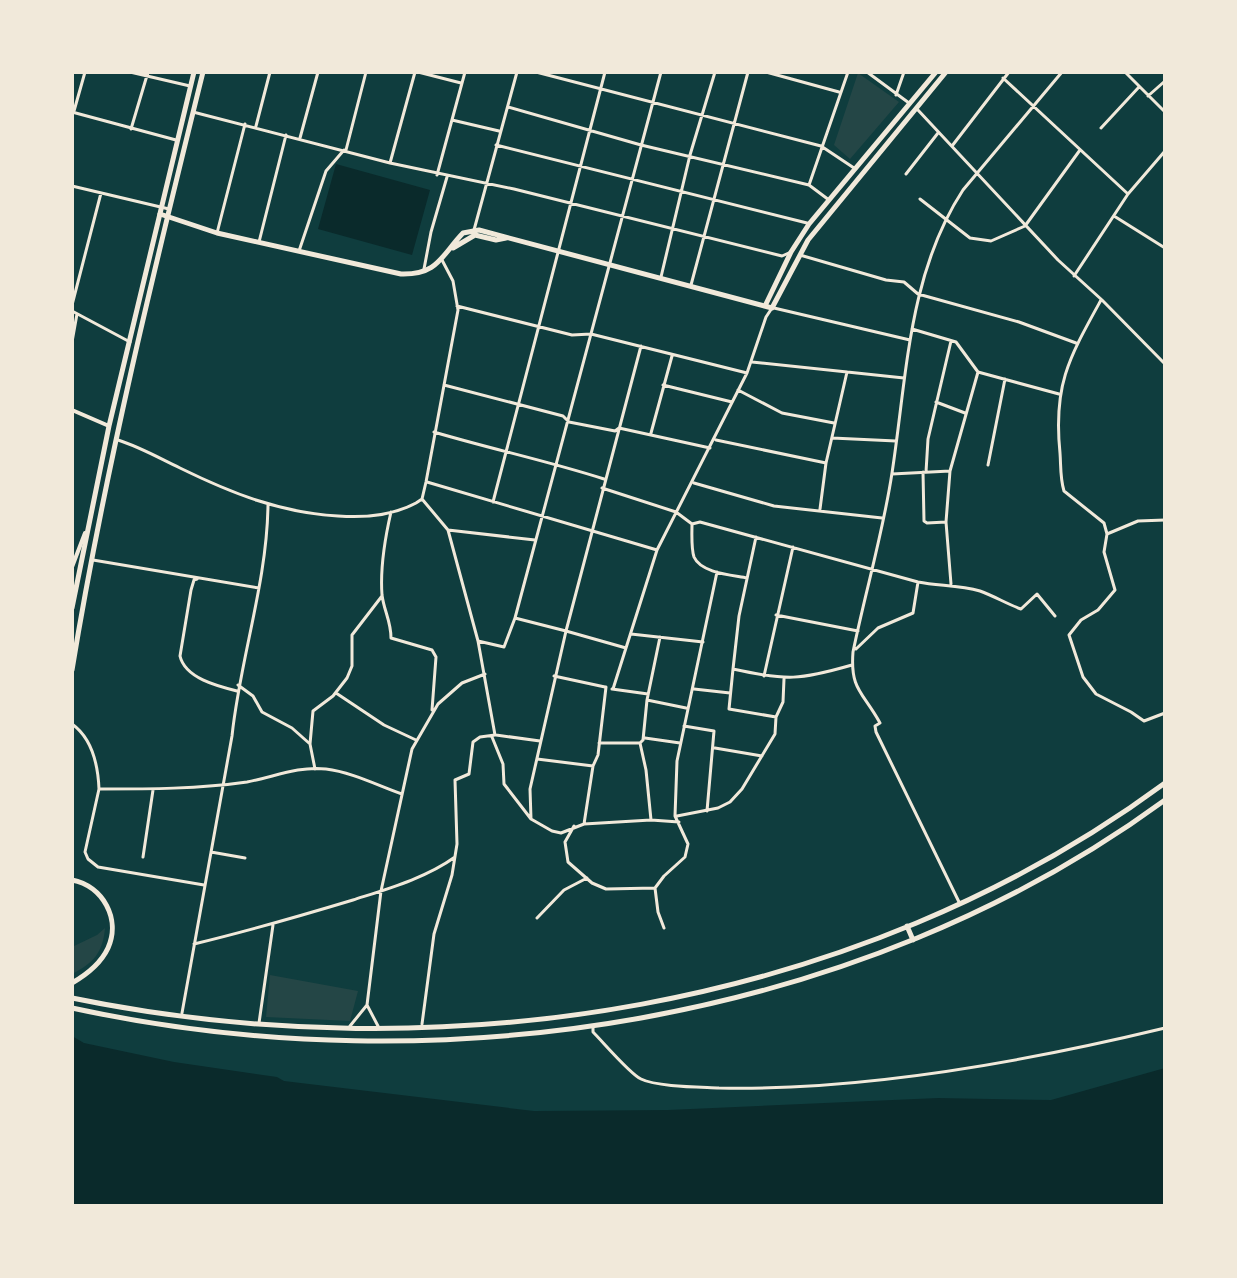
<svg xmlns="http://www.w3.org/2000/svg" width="1237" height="1278" viewBox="0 0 1237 1278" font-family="Cabin,sans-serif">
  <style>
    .green { fill: #244646 }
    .water { fill: #0a2a2b }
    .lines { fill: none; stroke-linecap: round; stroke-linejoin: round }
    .minor { stroke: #f1e9da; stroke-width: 3 }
    .tertiary { stroke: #f1e9da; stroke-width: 4 }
    .secondary { stroke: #f1e9da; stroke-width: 5 }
    .primary { stroke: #f1e9da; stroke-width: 5 }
  </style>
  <rect width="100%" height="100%" fill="#0f3d3e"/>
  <path class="green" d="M858,73L899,102L850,159L834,145Z
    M105,928C103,952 94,963 72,974V947L97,935Z
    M270,975L358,991L350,1021L266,1017Z"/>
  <path class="water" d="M336,164L430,190L412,255L318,229Z
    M72,1036L84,1043L174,1062L277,1077L284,1081L534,1111L668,1110L938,1098L1051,1100L1165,1068V1206H72Z"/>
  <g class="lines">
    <path class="minor" d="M130,72L190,86
      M418,72L461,83
      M536,72L821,146L854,168
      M766,72L839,92
      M867,72L909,103
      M1125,72L1165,112
      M1003,78L1128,194
      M896,95L904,72
      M1148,96L1165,81
      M508,107L641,145L809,185L829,200
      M917,109L1058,260L1102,300L1165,364
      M74,111L85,72
      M72,112L176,140
      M193,112L390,163L514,189L782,256L791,252
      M452,120L499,131
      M256,126L270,72
      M1101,128L1139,87
      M131,129L148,72
      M300,138L318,72
      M496,145L807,223
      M952,146L1009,72
      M346,150L366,72
      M390,163L415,72
      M906,174L938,133
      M437,175L465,72
      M809,185L848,72
      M72,186L169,209
      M920,199L970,238L991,241L1025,226L1080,150
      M1114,216L1165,248
      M474,230L517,72
      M217,233L245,124
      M259,242L286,135
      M299,251L326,171L344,150
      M800,255L886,280L904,282L918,294L1019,322L1076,343
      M424,269L431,232L447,177
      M1074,276L1128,194L1165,151
      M661,277L690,155L715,72
      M691,285L748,72
      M1101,300C1069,358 1053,385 1060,453C1061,466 1060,478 1064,491L1104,523L1107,534L1138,521L1165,520
      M72,305L101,193
      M457,306L572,335L591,334L747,373
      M774,308L910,340
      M72,311L130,342
      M912,329L956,342L978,372L1059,394
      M72,342L77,314
      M752,362L904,378
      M444,385L563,416L569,422L615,431L619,428L710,448
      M663,385L732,402
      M738,390L782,413L834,423
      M936,402L965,413
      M434,432C491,449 548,461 604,479
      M651,433L672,356
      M832,438L896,441
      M118,440C140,447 159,458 180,468C231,493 281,513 338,516C365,518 392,516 416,503L422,499L426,482L458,310L453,281L442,260
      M716,440L826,463
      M988,465L1005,379
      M923,472L924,521L927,523L946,522
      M926,472L928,439L951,341
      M892,474L950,471
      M427,482L657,550
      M694,483L774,506L882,518
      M602,488L676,512L692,524L700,522L918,582C939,586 959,585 980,591C994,596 1007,604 1021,609L1037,594L1055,616
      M422,499L448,530L478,641L495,735L480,737L473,742L469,774L455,780L457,844L452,875L434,934L422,1024
      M493,502L605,72
      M820,509L826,463L847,372
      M391,512C385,538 380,568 382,595C384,611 391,621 391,638L432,650L436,657L432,710
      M692,524C692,534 691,548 694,557C701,573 732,575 747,578
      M448,530L535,540
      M1107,534L1104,552L1115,590L1098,610L1081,620L1069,635L1083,677L1096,694L1131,712L1144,721L1165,713
      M756,537L739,616L733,669C787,681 800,680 852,665
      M93,560L259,588
      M197,579L194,580L191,590L180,656C185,678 217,686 237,691
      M951,584L946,522L950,471L978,372
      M776,615L858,631
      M631,634L703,642
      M478,641L504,647L515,618
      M626,648L566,631L641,346
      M856,649L878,628L913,613L918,582
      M733,669L729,709L776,717
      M554,676L605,687
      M764,676L793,547
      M238,685L253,696L262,712L292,728L310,744
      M612,689L648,694
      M613,689L657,550L747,373L766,317L772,308
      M694,689L730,693
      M336,693L384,725L416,740
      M647,700L686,708
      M72,724C93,739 98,765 99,789C148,789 199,789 247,782C274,777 297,766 326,769C351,772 377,785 402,794
      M684,726L714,731L707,811
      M496,735L540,741
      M492,737L503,764L504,784L531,819L552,831L561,833L584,824L651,820L679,822
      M645,738L680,743
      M599,743H640L643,740L647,700L660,637
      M640,743L646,770L651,820
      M715,748L762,756
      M537,759L593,766
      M315,769L310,744L313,711L333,696L347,678L352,666V635L382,596
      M99,789L85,852L88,859L98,867L204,885
      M677,816L718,808L730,802L742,789L775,734L776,717L783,702L784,679
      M531,819L530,789L566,631L515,618L661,72
      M584,824L593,766L598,755L606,687
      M574,826L565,842L568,862L592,883L606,889L655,888
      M211,852L245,858
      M143,857L153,790
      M959,902L876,732L875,726L880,723C863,692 850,690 853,652C865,593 883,533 892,473C907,376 908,274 963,190L1062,72
      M537,918L564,890L587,878
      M664,928L658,912L655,888L664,876L685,857L688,844L675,816L677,761L717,572
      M194,944C248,931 300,916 353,900C387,889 426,878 455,857
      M367,1005L378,1026
      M182,1013L232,736C240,659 267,583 268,505
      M259,1023L273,925
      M350,1026L367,1005L381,891L412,749L438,704L462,683L485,674
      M593,1026V1032C603,1042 630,1074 641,1079C657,1087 701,1087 719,1088C865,1091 1024,1062 1165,1028"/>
    <path class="tertiary" d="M72,410L109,426
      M72,567L85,533"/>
    <path class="secondary" d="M160,214L217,233L401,274C438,275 441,256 463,233L479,230L772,308L808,240L946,72
      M453,248L475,235L496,240L506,238
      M765,306L791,252L809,224L936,72"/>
    <path class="primary" d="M72,608L109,426L194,72
      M72,670C105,469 154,270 203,72
      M72,880C103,886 121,919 108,948C101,963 86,975 72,983
      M907,926L913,940
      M72,998C443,1074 857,1010 1165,783
      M72,1008C438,1088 859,1024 1165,800"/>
  </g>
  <rect width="1237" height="1278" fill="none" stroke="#f1e9da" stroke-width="148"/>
</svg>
